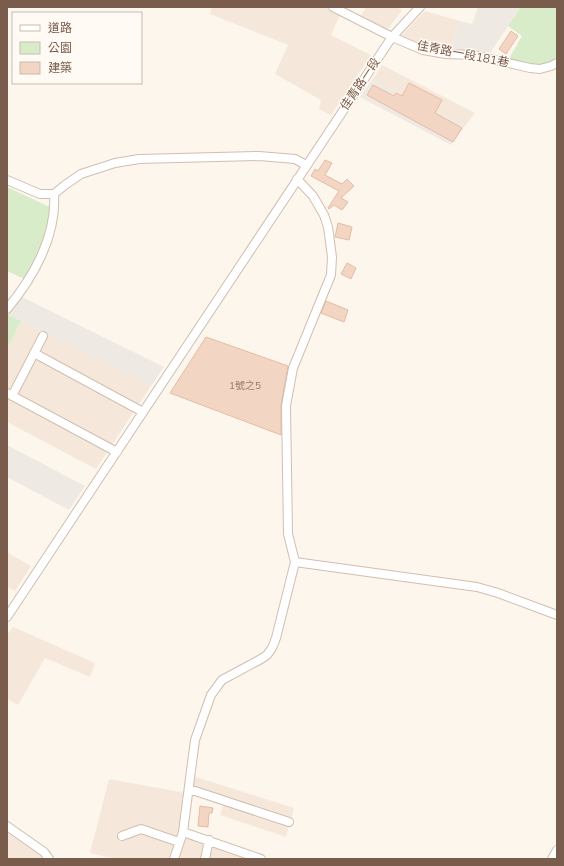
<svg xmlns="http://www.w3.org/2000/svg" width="564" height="866" viewBox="0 0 564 866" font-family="'Nunito Sans','Noto Sans TC',sans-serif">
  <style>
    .residential { fill: #f5e8da }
    .industrial { fill: #efe9e4 }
    .green { fill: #d8ecc9 }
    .building { fill: #f3d5c3; stroke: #e6bba3 }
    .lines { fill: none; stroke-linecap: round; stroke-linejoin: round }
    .minor-casing { stroke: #d1beb0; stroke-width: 10 }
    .minor { stroke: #fff; stroke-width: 8 }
    .labels { text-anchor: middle; stroke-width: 3; stroke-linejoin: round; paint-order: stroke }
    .number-label { font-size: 10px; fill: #987a6a }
    .street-label { font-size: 12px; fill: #7a5c4d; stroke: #fffaf3 }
  </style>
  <rect width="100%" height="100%" fill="#fdf6ec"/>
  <path class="residential" d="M212,7H325L340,15L331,35L371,55L331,115L319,109L321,100L275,74L288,45L210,14Z
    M366,7H396L402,10L386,32L360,18Z
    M425,11L460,21L450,50L424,46L401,36Z
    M382,65L475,113L465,126L372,80Z
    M21,321L151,386L96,469L7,422V349Z
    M7,552L31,566L15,591L7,587Z
    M13,627L95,663L90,677L45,658L18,705L7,699V635Z
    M193,776L294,808L286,837L220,815L225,800L191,789Z
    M109,779L186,793L180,833L172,859H115L90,853Z
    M7,830L39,853L44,859H7Z
    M184,834L258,859H176Z"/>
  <path class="industrial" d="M478,7H521L490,53L450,50L460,21L472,24Z
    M372,80L465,126L451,145L360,97Z
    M20,296L164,367L151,386L7,314Z
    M7,445L85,486L69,510L7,477Z"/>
  <path class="green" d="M521,7H557V60L537,67L508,60L522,36L508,26Z
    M7,187L52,208L43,247L26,280L7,271Z
    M7,314L21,321L7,349Z"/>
  <path class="building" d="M511,31L518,36L506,54L499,49Z
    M409,83L442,100L435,113L462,128L453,142L367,95L373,85L394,96L396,93L402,96Z
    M325,160L332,163L325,175L342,184L347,179L354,186L341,198L348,202L342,210L334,205L329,209L328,208L339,191L311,176L315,169L318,171Z
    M338,223L352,227L349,240L335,237Z
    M347,263L356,268L351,279L341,274Z
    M326,301L348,310L344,322L321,313Z
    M206,337L288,366L281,405V435L170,393Z
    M200,806L213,808L212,813H209L208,827L198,826Z"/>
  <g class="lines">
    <defs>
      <path id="minor" d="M333,7L392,37L423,50L446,54L473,55L530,68L540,69L551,66L557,63
        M7,180L40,194H54
        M7,309C33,278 57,236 54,194L65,185L81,174L115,163L139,159L259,156L295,159L306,165
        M34,353L143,412
        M7,393L117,452
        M12,396L43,336
        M295,562L477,587L498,593L557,615
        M7,617L392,37L420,7
        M189,789L289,822
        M7,826L44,852L49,859
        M183,832L261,859
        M122,836L141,829L179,842
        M174,859L183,832L195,740L211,695L222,680L261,659L267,655L272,648L276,638L295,562L288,534L286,406L293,368L331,275L332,257L328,227L324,215L313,196L297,179
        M205,859L209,840
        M552,859L557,850"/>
    </defs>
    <use href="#minor" class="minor-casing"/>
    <use href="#minor" class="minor"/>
  </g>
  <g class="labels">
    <g class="number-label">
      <text x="245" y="389">1號之5</text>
    </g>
    <g class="street-label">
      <text transform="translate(463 54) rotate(11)" y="4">佳青路一段181巷</text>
      <text transform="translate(360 84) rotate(-56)" y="4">佳青路一段</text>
    </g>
  </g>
  <rect width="564" height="866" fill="none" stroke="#7a5c4d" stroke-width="16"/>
  <rect x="12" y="12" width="130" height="72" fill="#fffaf3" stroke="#cabbb1"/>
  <rect x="20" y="25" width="20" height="6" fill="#ffffff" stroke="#cabbb1"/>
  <text x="48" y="32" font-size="12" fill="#7a5c4d">道路</text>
  <rect x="20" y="42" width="20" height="12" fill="#d8ecc9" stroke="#cabbb1"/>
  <text x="48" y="52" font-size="12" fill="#7a5c4d">公園</text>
  <rect x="20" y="62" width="20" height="12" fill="#f3d5c3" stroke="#cabbb1"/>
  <text x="48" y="72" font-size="12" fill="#7a5c4d">建築</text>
</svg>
